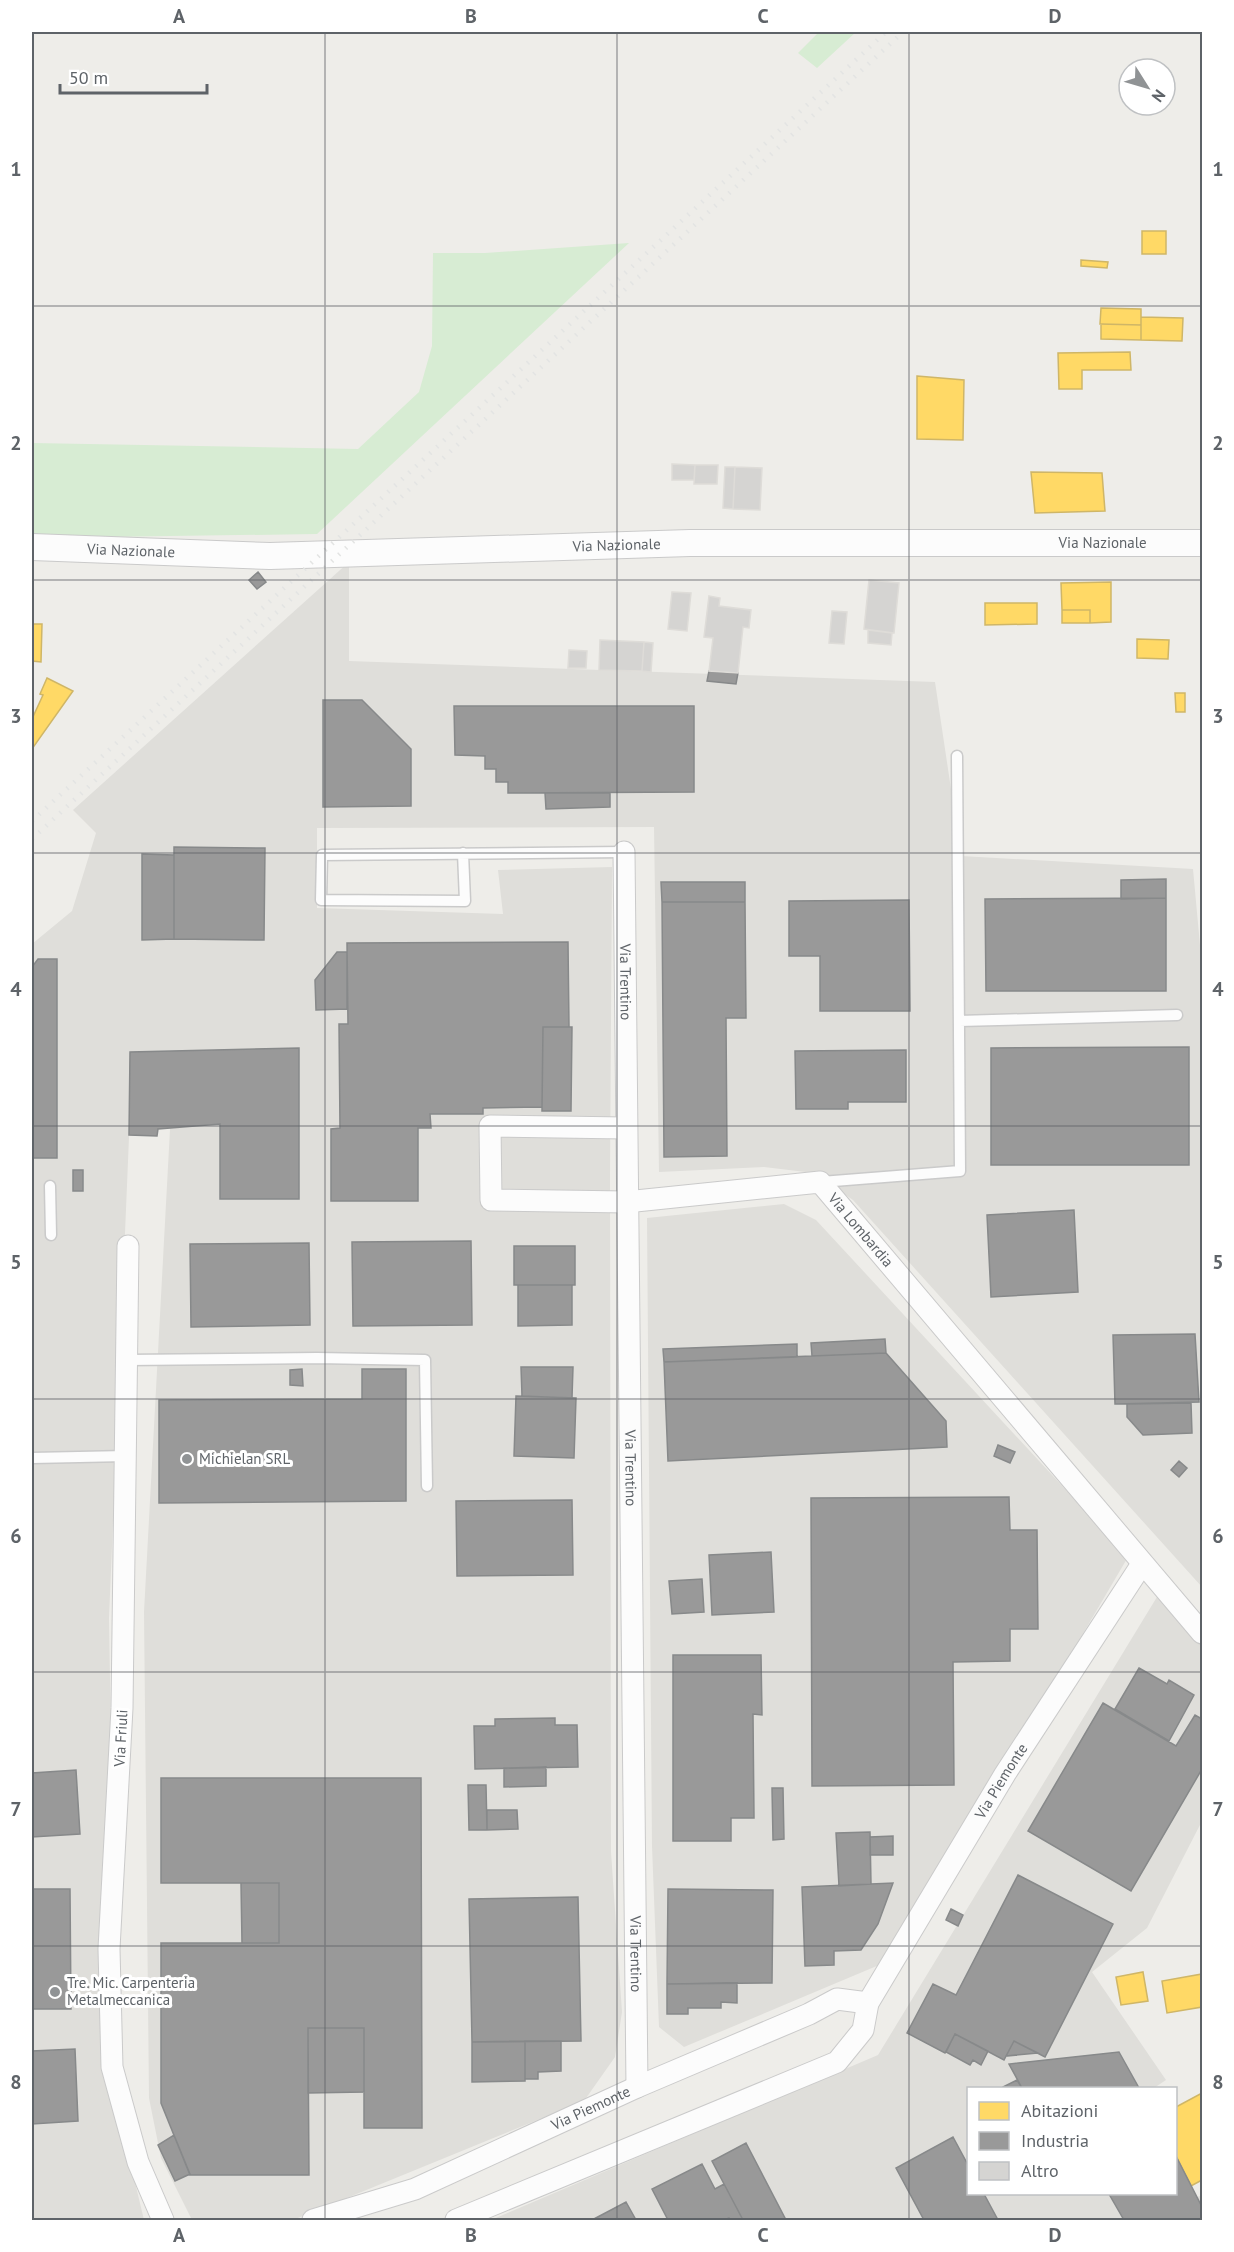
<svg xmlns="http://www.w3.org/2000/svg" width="1234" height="2252" viewBox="0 0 1234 2252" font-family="'PT Sans',sans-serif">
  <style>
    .industrial { fill: #dfdeda }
    .green { fill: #d7ecd3 }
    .homes { fill: #ffd966; stroke: #cfb667; stroke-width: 1.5 }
    .industry { fill: #999; stroke: #87898a; stroke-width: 1.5 }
    .building { fill: #d5d4d2; stroke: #dedcd8; stroke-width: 1.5 }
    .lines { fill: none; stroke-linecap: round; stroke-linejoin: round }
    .service-casing { stroke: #cacaca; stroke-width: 13 }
    .minor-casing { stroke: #cacaca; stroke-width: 23 }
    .tertiary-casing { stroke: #cacaca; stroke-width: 28 }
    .service { stroke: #fcfcfc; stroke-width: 10 }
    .minor { stroke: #fcfcfc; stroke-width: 21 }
    .tertiary { stroke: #fcfcfc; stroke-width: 26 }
    .rail { stroke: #e3e4e3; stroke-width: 4.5; stroke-dasharray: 1.5 8; stroke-linecap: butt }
    .grid { fill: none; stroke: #5e6368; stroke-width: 1.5; stroke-opacity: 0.55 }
    .poi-dot { fill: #909395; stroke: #fff; stroke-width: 2 }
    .labels { text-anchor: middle; stroke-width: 6; stroke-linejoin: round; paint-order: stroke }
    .street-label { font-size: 15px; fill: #5e6368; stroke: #fff }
    .poi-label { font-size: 15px; fill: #5e6368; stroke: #fff; text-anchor: start }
    .neatline { fill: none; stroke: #5e6368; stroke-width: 2 }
    .grid-label { font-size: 20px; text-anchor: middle; font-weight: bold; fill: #5e6368 }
  </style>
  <rect width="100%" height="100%" fill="#eeede9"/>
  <path class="industrial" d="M349,562V661L935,682L961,856L1193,869L1202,967V1587L853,1200L814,1173L764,1167L659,1172L654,827L317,828V908L503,914L498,870L612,867L610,1177L611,1852L622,2012L615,2057L584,2101L293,2220H192L161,2158L149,2098L144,1612L171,1111L130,1113L109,1618L117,2107L144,2220H32V944L72,911L96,833L73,810Z
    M784,1204L816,1220L1128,1557L891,1960L684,2047L659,2027L652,1846L647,1218Z
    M1160,1592L1202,1638V1821L1147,1928L1092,1972L1166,2080L1154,2088H968V2194H1176V2179L1186,2202L1202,2195V2220H491L878,2055Z"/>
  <path class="green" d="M819,32H856L817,68L798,53Z
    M629,243L317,534L32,538V443L358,449L419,392L432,346L433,253H485Z"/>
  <path class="homes" d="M1142,231H1166V254H1142Z
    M1081,260L1108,262L1107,268L1081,266Z
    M1101,308L1141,309V325L1100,324Z
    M1141,317L1183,318L1182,341L1141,340Z
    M1101,324L1141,325V340L1101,339Z
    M1130,352L1131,370H1082V389H1059L1058,353Z
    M917,376L964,380L963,440L917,439Z
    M1031,472L1102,473L1105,511L1035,513Z
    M1111,582V622L1090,623V610H1062L1061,583Z
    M985,603H1037V624L985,625Z
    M1062,610H1090V623H1062Z
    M32,624H42L41,662L32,661Z
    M1137,639L1169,640L1168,659L1137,658Z
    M47,678L73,691L32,749V719L43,695L40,694Z
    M1175,693H1185V712H1176Z
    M1143,1972L1148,2001L1121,2005L1116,1977Z
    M1202,1974V2007L1167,2013L1162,1981Z
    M1202,2093V2180L1191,2186L1176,2156V2107Z"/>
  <path class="industry" d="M258,572L266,582L257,589L249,580Z
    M709,671L738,673L736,684L707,681Z
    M323,700H362L411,749V806L323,807Z
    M454,706H694V792L508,793V782H496V769H485V756L455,755Z
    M545,793H610V807L546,809Z
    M174,847L265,848L264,940L174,939Z
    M142,854L174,855V939L142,940Z
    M1166,879V898L1121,899V880Z
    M661,882H745V902H662Z
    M1166,898V991H986L985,899Z
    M909,900L910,1011H820V956H789V901Z
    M662,902H745L746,1018H726L727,1156L664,1157Z
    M568,942L569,1027H543L542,1107L483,1108V1114H430L431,1128H418V1201H331V1129L340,1128L339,1024H348L347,943Z
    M337,952H347V1009L316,1010L315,980Z
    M38,959H57V1158H32V967Z
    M543,1027H572L571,1111H542Z
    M1189,1047V1165H991V1048Z
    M299,1048V1199H220V1124L158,1129L157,1136L129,1135L130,1052Z
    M906,1050V1102H848V1109H796L795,1051Z
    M73,1170H83V1191H73Z
    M1074,1210L1078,1292L991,1297L987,1215Z
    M471,1241L472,1325L353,1326L352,1242Z
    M309,1243L310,1325L191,1327L190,1244Z
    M514,1246H575V1285H514Z
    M518,1285H572V1325L518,1326Z
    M1195,1334L1199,1402L1115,1404L1113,1335Z
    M885,1339L886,1353L812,1356L811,1343Z
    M797,1344V1357L664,1362L663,1349Z
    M886,1353L946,1421L947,1447L668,1461L664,1362Z
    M521,1367H573L572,1398L522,1396Z
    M302,1369L303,1386L290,1385V1370Z
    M362,1369H406V1501L159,1503V1400L362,1399Z
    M516,1396L576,1398L574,1458L514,1456Z
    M1191,1403L1192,1433L1143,1435L1127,1417V1404Z
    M998,1445L1015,1452L1010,1463L994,1456Z
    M1179,1461L1187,1468L1179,1477L1171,1470Z
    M1009,1497L1010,1530H1037L1038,1629H1010V1661L953,1662L954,1785L812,1786L811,1498Z
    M572,1500L573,1575L457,1576L456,1501Z
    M771,1552L774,1612L712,1615L709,1555Z
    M702,1579L704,1612L672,1614L669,1581Z
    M673,1655H761L762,1715L753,1714L754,1818H731V1841H673Z
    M1139,1668L1167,1684L1169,1680L1194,1695L1169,1741L1115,1709Z
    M1103,1703L1176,1746L1195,1715L1202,1719V1769L1131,1891L1028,1831Z
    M555,1718V1725H577L578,1767L475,1769L474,1726H495V1719Z
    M546,1767V1786L504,1787V1768Z
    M76,1770L80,1834L32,1837V1773Z
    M161,1778H421L422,2128H364V2028H308L309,2175H190L161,2103V1943H279V1883H161Z
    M468,1785H486L487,1830H469Z
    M772,1788H783L784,1839L773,1840Z
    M487,1810H517L518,1829L487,1830Z
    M870,1832L871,1884L839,1886L836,1833Z
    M893,1836V1855H870V1837Z
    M1018,1875L1113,1924L1045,2057L1014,2041L1004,2060L955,2034L945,2053L907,2033L933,1984L956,1995Z
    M241,1883H279V1943H242Z
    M893,1883L878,1924L861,1950L834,1951V1965L805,1966L802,1887Z
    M32,1889H70L71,2009H32Z
    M668,1889L773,1890L772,1983L667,1984Z
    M578,1897L581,2041L472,2042L469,1899Z
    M951,1909L963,1915L958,1926L946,1920Z
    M737,1983V2003L721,2002V2008H688V2014H667V1984Z
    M308,2028H364V2092L308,2093Z
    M955,2034L988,2051L981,2065L973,2060L970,2065L946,2052Z
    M525,2041V2081L472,2082V2042Z
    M525,2041H561V2071L538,2072V2079H525Z
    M1014,2041L1038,2053L1006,2056Z
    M75,2049L78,2121L32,2124V2051Z
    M1119,2052L1139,2088H1022L1009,2064Z
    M1017,2080L1022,2088H1003V2087Z
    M174,2135L190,2174L175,2181L158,2145Z
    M953,2137L968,2165V2194H984L998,2220H924L896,2168Z
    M746,2143L786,2220H743L712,2161Z
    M1176,2156L1202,2207V2220H1124L1109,2194H1176Z
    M702,2164L715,2189L724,2184L743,2220H730L729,2218L724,2220H668L652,2189Z
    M626,2202L636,2220H592Z"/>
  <path class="building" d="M672,464L695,465L694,480H672Z
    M695,465H718L717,484H694Z
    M725,467H735L733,509L723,508Z
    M735,467L762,468L760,510L733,509Z
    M869,580L899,583L894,633L864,629Z
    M672,592L691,593L687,631L668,629Z
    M709,596L720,598L719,606L751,610L749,628L743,627L738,673L709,671L713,638L704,637Z
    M832,611L847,612L844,644L829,643Z
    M868,630L892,633L891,645L868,643Z
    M600,640L644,642L642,671L599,670Z
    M644,642L653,643L651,672L642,671Z
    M569,650L587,651L586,668H568Z"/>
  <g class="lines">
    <defs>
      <path id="service" d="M463,853L465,901L321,900L322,855L624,852
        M959,1021L1177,1015
        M821,1182L960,1171L957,756
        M50,1186L51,1235
        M127,1360L317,1358L425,1360L427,1486
        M32,1458L126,1456"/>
      <g id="minor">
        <path id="s1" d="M624,852L637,2087"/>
        <path id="s2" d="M625,1128L490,1126L491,1200L626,1202L820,1182L1202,1633"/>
        <path d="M128,1246L122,1708L109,1949L112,2067L138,2162L163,2220"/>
        <path id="s3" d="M313,2220L415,2189L637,2087L809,2014L837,1999L868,2003"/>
        <path id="s4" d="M456,2220L837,2062L863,2030L868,2003L1005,1774L1142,1564"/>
      </g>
      <g id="tertiary">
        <path id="s5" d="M32,547L270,556L690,543H1202"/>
      </g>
    </defs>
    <use href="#service" class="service-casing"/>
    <use href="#minor" class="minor-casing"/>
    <use href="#tertiary" class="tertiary-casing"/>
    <use href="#service" class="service"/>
    <use href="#minor" class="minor"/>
    <use href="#tertiary" class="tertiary"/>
    <path class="rail" d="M32,821L886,32
      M32,839L903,32"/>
  </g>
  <path class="grid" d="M325,32V2220M617,32V2220M909,32V2220M32,306H1202M32,580H1202M32,853H1202M32,1126H1202M32,1399H1202M32,1672H1202M32,1946H1202"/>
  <g class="poi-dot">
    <circle cx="187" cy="1459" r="6"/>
    <circle cx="55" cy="1992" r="6"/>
  </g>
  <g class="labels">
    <g class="street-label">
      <text dy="5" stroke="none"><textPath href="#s5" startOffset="1071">Via Nazionale</textPath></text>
      <text dy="5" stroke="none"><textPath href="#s5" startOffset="585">Via Nazionale</textPath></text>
      <text dy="5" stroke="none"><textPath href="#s5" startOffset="99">Via Nazionale</textPath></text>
      <text dy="5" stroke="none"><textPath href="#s1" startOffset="130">Via Trentino</textPath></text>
      <text dy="5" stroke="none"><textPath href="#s2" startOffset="602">Via Lombardia</textPath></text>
      <text dy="5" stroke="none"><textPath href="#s1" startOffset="616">Via Trentino</textPath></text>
      <text transform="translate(121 1738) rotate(-87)" y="5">Via Friuli</text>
      <text dy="5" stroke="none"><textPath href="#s4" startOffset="740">Via Piemonte</textPath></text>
      <text dy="5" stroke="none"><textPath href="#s1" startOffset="1102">Via Trentino</textPath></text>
      <text dy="5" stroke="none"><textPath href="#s3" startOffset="300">Via Piemonte</textPath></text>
    </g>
    <g class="poi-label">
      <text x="199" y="1464">Michielan SRL</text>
      <text x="67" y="1988">Tre. Mic. Carpenteria<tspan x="67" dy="17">Metalmeccanica</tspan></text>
    </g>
  </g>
  <rect width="1234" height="2252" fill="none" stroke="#ffffff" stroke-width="66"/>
  <rect x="967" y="2087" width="210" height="108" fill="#ffffff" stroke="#bfc1c3" stroke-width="1.5"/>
  <rect x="979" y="2102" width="30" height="18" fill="#ffd966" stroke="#bfc1c3" stroke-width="1.5"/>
  <text x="1021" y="2117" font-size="18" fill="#5e6368">Abitazioni</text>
  <rect x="979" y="2132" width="30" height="18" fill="#999999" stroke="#bfc1c3" stroke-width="1.5"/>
  <text x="1021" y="2147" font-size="18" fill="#5e6368">Industria</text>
  <rect x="979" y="2162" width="30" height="18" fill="#d5d4d2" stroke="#bfc1c3" stroke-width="1.5"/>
  <text x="1021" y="2177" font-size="18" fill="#5e6368">Altro</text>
  <g transform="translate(1147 87) rotate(127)"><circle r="28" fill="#ffffff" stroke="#bfc1c3" stroke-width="1.5"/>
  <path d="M0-4.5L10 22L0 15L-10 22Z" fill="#909395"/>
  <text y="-9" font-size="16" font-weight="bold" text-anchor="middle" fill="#5e6368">N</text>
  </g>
  <path d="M60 84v9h147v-9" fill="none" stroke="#5e6368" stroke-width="3"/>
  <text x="69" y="84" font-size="18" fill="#5e6368" stroke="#ffffff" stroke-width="4.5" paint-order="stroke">50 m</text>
  <rect x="33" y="33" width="1168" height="2186" class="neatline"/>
  <g class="grid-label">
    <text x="179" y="23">A</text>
    <text x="471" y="23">B</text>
    <text x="763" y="23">C</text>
    <text x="1055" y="23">D</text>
    <text x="16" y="176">1</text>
    <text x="1218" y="176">1</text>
    <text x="16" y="450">2</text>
    <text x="1218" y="450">2</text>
    <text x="16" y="723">3</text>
    <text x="1218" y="723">3</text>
    <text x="16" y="996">4</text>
    <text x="1218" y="996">4</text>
    <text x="16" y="1269">5</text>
    <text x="1218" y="1269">5</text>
    <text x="16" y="1543">6</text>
    <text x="1218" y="1543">6</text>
    <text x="16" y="1816">7</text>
    <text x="1218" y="1816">7</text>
    <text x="16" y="2089">8</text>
    <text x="1218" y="2089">8</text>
    <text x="179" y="2242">A</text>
    <text x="471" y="2242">B</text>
    <text x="763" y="2242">C</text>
    <text x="1055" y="2242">D</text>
  </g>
</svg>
